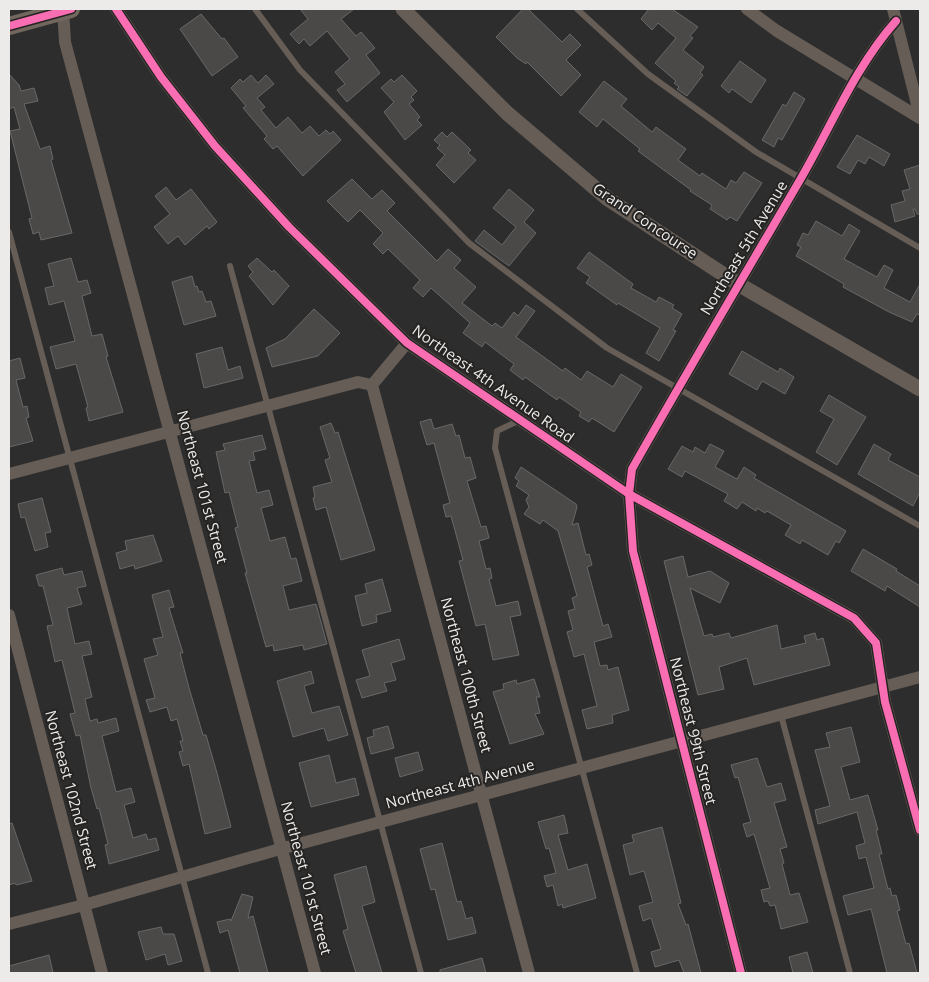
<svg xmlns="http://www.w3.org/2000/svg" width="929" height="982" viewBox="0 0 929 982" font-family="'Open Sans',sans-serif">
  <style>
    .building { fill: #4a4948; stroke: #696868 }
    .lines { fill: none; stroke-linecap: round; stroke-linejoin: round }
    .service { stroke: #655d56; stroke-width: 6 }
    .minor { stroke: #655d56; stroke-width: 12 }
    .tertiary { stroke: #655d56; stroke-width: 15 }
    .secondary { stroke: #71675e; stroke-width: 18 }
    .cycleway-casing { stroke: #262422; stroke-width: 11 }
    .cycleway { stroke: #f96db3; stroke-width: 8 }
    .labels { text-anchor: middle; stroke-width: 4; stroke-linejoin: round; paint-order: stroke }
    .street-label { font-size: 15px; fill: #ecebea; stroke: #262422 }
  </style>
  <rect width="100%" height="100%" fill="#2e2d2d"/>
  <path class="building" d="M300,9H354L341,19L356,36L361,32L375,48L366,55L380,73L347,102L337,90L345,84L335,72L350,59L327,31L310,46L304,39L299,44L290,34L308,19Z
    M523,9H528L562,42L570,34L581,45L566,60L581,75L561,96L527,62L526,64L517,58L496,37Z
    M649,9H672L698,27L690,36L693,38L683,50L704,67L700,73L703,75L687,96L677,89L679,87L674,83L676,81L655,63L676,38L658,23L652,30L641,19Z
    M201,14L222,39L224,38L238,57L212,76L180,29Z
    M740,61L766,80L751,103L732,89L729,93L721,86Z
    M9,74L19,85L21,91L34,88L38,101L24,104L40,149L50,146L53,159L51,160L72,233L41,240L39,232L33,234L29,219L32,218L10,131L20,129L14,107L9,109Z
    M251,75L258,83L266,75L274,84L257,98L265,107L261,110L276,128L288,117L302,133L310,126L319,136L326,130L330,134L333,131L341,140L303,176L277,146L273,149L264,139L267,136L243,108L246,106L231,88L240,79L243,82Z
    M402,75L417,91L411,97L414,100L409,104L420,117L417,120L422,125L405,140L384,112L394,102L381,88L391,79L394,82Z
    M604,81L627,99L621,106L652,132L656,127L686,149L678,160L700,176L702,173L726,189L731,180L736,183L744,172L762,183L737,221L730,217L727,220L710,209L712,205L690,191L691,190L638,151L640,149L603,119L597,127L579,112Z
    M794,92L805,99L782,140L778,138L774,147L762,140L783,104L786,106Z
    M442,132L447,137L452,132L471,150L468,153L476,160L454,183L436,165L445,155L437,148L440,145L434,140Z
    M857,135L890,154L884,166L869,157L865,164L858,160L850,174L837,167Z
    M920,165V214H917L915,209H913L915,216L895,222L891,205L905,201L902,191L910,189L904,170Z
    M352,179L372,199L382,190L395,203L387,211L437,261L448,249L461,260L454,268L476,287L462,303L492,326L495,323L502,328L514,312L518,316L526,305L535,311L516,337L563,371L565,368L581,380L587,371L613,387L621,374L642,387L614,432L592,418L589,422L579,416L581,412L559,397L557,400L525,377L523,380L510,370L514,364L485,342L482,347L463,333L470,323L431,288L423,297L413,288L420,280L388,249L383,254L373,244L383,233L360,210L348,222L327,201Z
    M166,187L176,200L191,189L217,222L209,229L207,226L185,245L178,236L168,244L154,227L170,214L155,196Z
    M509,189L534,210L524,222L536,233L509,266L475,241L484,230L502,245L516,227L493,208Z
    M816,221L842,236L849,224L860,231L844,259L877,277L884,265L893,270L884,288L910,302L920,284V315L917,314L912,322L889,312L843,287L844,284L796,256L801,247L797,245L803,233L808,235Z
    M589,252L633,284L631,288L656,302L659,297L674,305L672,308L682,314L673,330L676,331L659,361L646,353L660,328L618,303L617,305L586,283L590,277L577,268Z
    M71,258L78,282L87,280L91,293L82,296L92,336L102,334L108,356L106,357L123,412L89,421L86,408L88,407L76,364L56,369L50,347L75,341L64,301L49,305L45,288L54,286L48,264Z
    M257,258L272,272L274,270L289,286L273,305L249,276L253,272L248,266Z
    M192,276L195,287L197,286L199,292L202,291L206,302L211,301L216,316L184,325L172,282Z
    M314,309L340,333L318,356L272,367L266,348L285,339Z
    M222,347L228,370L240,366L243,378L204,388L196,354Z
    M742,351L778,372L780,368L794,377L785,394L762,381L757,390L729,374Z
    M20,358L25,378L16,380L23,407L27,406L29,417L26,418L33,441L9,447V361Z
    M829,395L866,417L837,465L816,452L834,419L820,411Z
    M431,419L434,429L452,424L456,436L459,435L465,458L470,457L476,478L467,481L481,527L486,526L489,538L479,541L486,569L490,568L492,578L489,579L496,606L518,601L521,615L510,617L519,655L493,660L485,624L476,626L459,561L463,560L451,516L446,517L443,505L450,503L434,443L427,445L420,422Z
    M331,423L335,433L338,432L375,550L341,560L326,507L316,510L313,498L315,497L313,487L332,482L325,460L330,458L320,427Z
    M262,435L266,449L253,452L255,460L249,461L257,493L269,490L273,505L261,508L270,541L285,537L291,559L296,558L302,581L283,586L289,610L316,604L327,644L304,650L303,645L274,651L273,645L266,647L245,573H247L235,528L238,527L229,492L225,493L216,452L225,450L223,444Z
    M710,444L724,451L715,467L737,479L744,467L756,475L754,478L846,531L839,543L836,541L828,555L802,540L800,544L785,535L791,525L767,511L765,513L757,508L756,511L742,502L737,509L724,501L728,494L685,471L682,477L668,469L682,446L693,452L695,447L705,453Z
    M874,444L891,454L888,460L920,477V492L913,506L858,474Z
    M521,467L576,504L577,507L572,525L578,523L586,555L589,554L592,565L587,567L603,626L608,624L612,637L594,642L600,666L607,665L608,670L618,667L629,710L612,715L613,723L587,729L582,710L597,706L584,654L574,657L567,632L573,630L568,611L575,609L572,598L577,596L558,531L543,520L540,524L524,514L529,507L526,500L529,495L516,486L519,481L515,478Z
    M42,498L51,532L45,533L48,547L35,551L25,517L21,518L18,504Z
    M153,535L162,561L135,569L134,565L120,569L116,553L127,550L125,541Z
    M863,549L897,569L896,571L920,586V607L887,586L885,591L851,571Z
    M683,556L688,577L710,571L729,583L720,603L690,588L704,636L712,634L713,637L729,633L731,638L777,625L781,649L806,643L804,636L815,633L817,640L823,638L830,665L754,685L747,658L719,667L724,689L698,695L664,561Z
    M62,568L64,575L82,571L86,586L77,588L82,604L67,608L75,644L89,641L92,654L82,656L92,697L85,699L90,721L97,719L98,723L116,718L119,731L102,736L116,792L131,788L135,802L124,805L133,838L146,834L148,840L156,838L159,850L109,864L105,845L108,844L99,808L97,809L91,788L80,735L76,736L70,714L75,713L62,660L55,662L47,626L53,625L43,586H39L36,575Z
    M382,579L391,611L376,615L377,622L362,626L355,596L367,593L365,584Z
    M169,590L174,607L169,608L183,653H180L189,688L203,735H206L217,773L231,827L205,834L189,764L183,766L179,752L183,751L180,741H183L177,719L171,721L167,707L150,712L146,700L155,698L144,659L158,655L153,639L163,637L152,595Z
    M399,639L405,659L391,663L396,680L384,683L387,691L362,698L356,680L370,676L362,650Z
    M311,671L314,683L304,686L312,713L339,706L348,735L328,741L324,728L293,737L277,681Z
    M534,679L540,697H536L540,713L535,714L544,734L510,744L493,692L504,689L503,684L516,680L517,684Z
    M388,726L394,748L371,754L367,738L374,736L373,730Z
    M851,727L860,762L841,767L850,800L868,795L878,830H876L882,854H879L888,889L890,888L892,896L896,895L900,910L897,911L906,944L909,943L917,973H887L871,909L848,915L843,896L874,888L866,857L859,859L856,846L865,843L857,812L818,824L815,810L830,806L815,750L830,747L826,733Z
    M418,752L423,770L400,777L395,758Z
    M329,755L336,783L355,778L359,795L311,807L299,763Z
    M757,758L767,787L781,783L786,800L774,803L787,847L780,849L784,863L782,864L790,895L799,893L808,922L781,929L775,905L770,906L768,901L764,902L761,890L770,888L754,834L747,837L743,824L751,822L738,777L735,778L731,765Z
    M564,815L568,833L558,835L568,870L587,864L596,898L563,908L562,904L558,906L553,885L547,887L544,876L556,873L549,848L546,849L538,822Z
    M12,823L32,881L16,885L15,883L9,885V824Z
    M662,827L681,903L678,904L686,925L688,924L701,973H684L679,960L655,967L651,952L661,949L651,918L643,921L639,906L653,902L644,871L630,875L623,845L634,842L632,835Z
    M442,843L457,902L461,901L466,919L472,917L476,933L448,940L435,889L431,890L420,849Z
    M366,866L375,902L362,906L382,973H356L343,931L348,929L334,875Z
    M242,894L253,897L248,918L253,916L268,973H240L228,930L220,933L217,922L230,919L231,921Z
    M161,927L163,934H174L182,961L168,965L165,954L146,960L138,932Z
    M807,952L813,973H793L789,957Z
    M49,955L53,973H9V966Z
    M482,958L486,973H440V970Z"/>
  <g class="lines">
    <path class="service" d="M255,9L300,70L469,243L607,348L920,526
      M577,9L648,74L756,152L920,248
      M9,232L208,973
      M230,266L421,973
      M520,420L497,431L495,448L637,973
      M781,715L850,973"/>
    <path class="minor" d="M63,9L65,42L315,973
      M116,9L161,77L215,146L289,227L407,343L629,494L854,618L876,643L885,702L920,830
      M747,9L777,31L920,118
      M893,9L920,116
      M372,385L529,973
      M9,474L358,382L372,385L407,343
      M9,615L102,973
      M9,924L84,905L280,849L920,677
      M741,973L633,551L629,494L632,469C687,372 744,276 800,180C831,127 855,67 896,21"/>
    <path class="tertiary" d="M403,9L507,113L608,199L738,284L920,389"/>
    <path class="secondary" d="M9,26L71,9"/>
    <defs>
      <path id="cycleway" d="M116,9L161,77L215,146L289,227L407,343L629,494L854,618L876,643L885,702L920,830
        M9,26L71,9
        M741,973L633,551L629,494L632,469C687,372 744,276 800,180C831,127 855,67 896,21"/>
    </defs>
    <use href="#cycleway" class="cycleway-casing"/>
    <use href="#cycleway" class="cycleway"/>
  </g>
  <g class="labels">
    <g class="street-label">
      <text transform="translate(645 221) rotate(34)" y="5">Grand Concourse</text>
      <text transform="translate(744 248) rotate(-59)" y="5">Northeast 5th Avenue</text>
      <text transform="translate(493 384) rotate(35)" y="5">Northeast 4th Avenue Road</text>
      <text transform="translate(202 487) rotate(75)" y="5">Northeast 101st Street</text>
      <text transform="translate(466 675) rotate(75)" y="5">Northeast 100th Street</text>
      <text transform="translate(693 731) rotate(76)" y="5">Northeast 99th Street</text>
      <text transform="translate(460 784) rotate(-15)" y="5">Northeast 4th Avenue</text>
      <text transform="translate(71 790) rotate(75)" y="5">Northeast 102nd Street</text>
      <text transform="translate(306 878) rotate(75)" y="5">Northeast 101st Street</text>
    </g>
  </g>
  <rect width="929" height="982" fill="none" stroke="#ecebea" stroke-width="20"/>
</svg>
